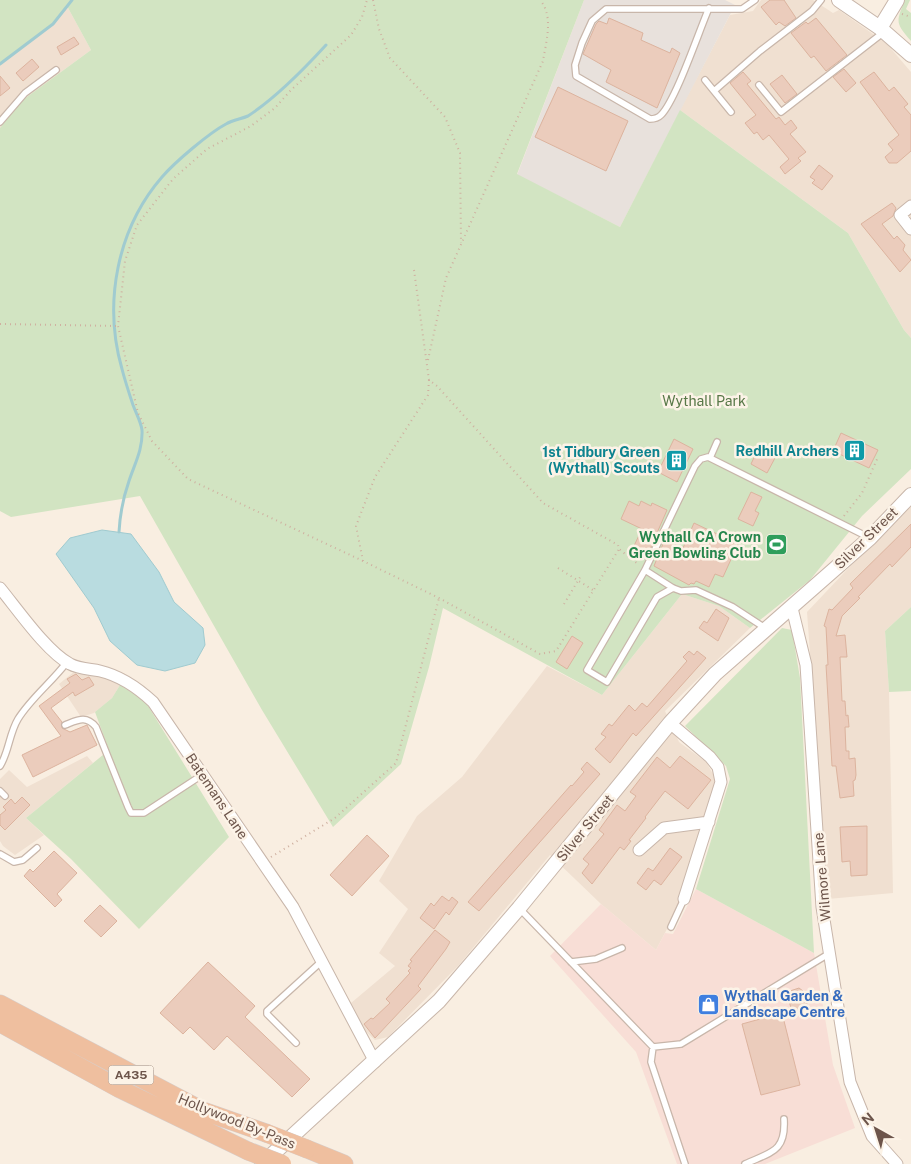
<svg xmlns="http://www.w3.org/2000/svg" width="911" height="1164" viewBox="0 0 911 1164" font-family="'Public Sans',sans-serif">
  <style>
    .residential { fill: #f0e0d1 }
    .commercial { fill: #f8ded6 }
    .industrial { fill: #e8e1dc }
    .green { fill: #d2e4c2 }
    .water { fill: #b9dce0; stroke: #a0cbd0 }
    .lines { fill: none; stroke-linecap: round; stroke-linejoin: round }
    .stream { stroke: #a0cbd0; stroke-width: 3 }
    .building { fill: #ebccbc; stroke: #dcb39e }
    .service-casing { stroke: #c8b6aa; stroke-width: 8 }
    .minor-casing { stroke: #c8b6aa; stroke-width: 13 }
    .tertiary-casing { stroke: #c8b6aa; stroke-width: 16 }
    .trunk-casing { stroke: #d6cfcd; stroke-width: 19 }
    .path { stroke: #cfb0a0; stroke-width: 2; stroke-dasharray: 1 4; stroke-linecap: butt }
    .service { stroke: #fff; stroke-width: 5.5 }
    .minor { stroke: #fff; stroke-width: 11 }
    .tertiary { stroke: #fff; stroke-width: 14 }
    .trunk { stroke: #efbf9f; stroke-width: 18 }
    .trunk-bridge-casing { stroke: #d6cfcd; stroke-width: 19; stroke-linecap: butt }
    .trunk-bridge { stroke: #efbf9f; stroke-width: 18 }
    .labels { text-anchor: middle; stroke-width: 5; stroke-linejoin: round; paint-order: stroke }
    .shield { fill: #fcf3e7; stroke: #98847a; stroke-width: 1 }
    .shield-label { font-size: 12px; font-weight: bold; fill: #6d554b }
    .park-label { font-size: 14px; fill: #587848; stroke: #fcf3e7 }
    .culture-label { font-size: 14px; font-weight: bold; fill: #0d838f; stroke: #fcf3e7; text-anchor: end }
    .leisure-label { font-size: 14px; font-weight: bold; fill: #27864d; stroke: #fcf3e7; text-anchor: end }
    .street-label { font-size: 14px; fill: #6d554b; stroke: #fcf3e7 }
    .shop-label { font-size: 14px; font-weight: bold; fill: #366cbe; stroke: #fcf3e7; text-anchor: start }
  </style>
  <rect width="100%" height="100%" fill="#f9eee1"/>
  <path class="residential" d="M761,0H813L833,13L839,10L887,44L911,72V338L904,330L848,233L680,110L730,15L753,11Z
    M67,6L91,50L20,102L0,128V64L53,24Z
    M911,502V607L885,631L889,692L893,893L828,899L807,612Z
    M682,594L719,606L750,628L665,711L679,742L706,762L716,779L679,906L656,950L601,904L550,855L458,966L388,1037L375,1040L362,1028L351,1003L395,966L379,953L408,909L379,881L417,816L462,777L547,666L602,695Z
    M75,671L100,675L120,685L112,698L94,713L81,717L59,684Z
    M87,756L93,763L26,818L44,835L15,855L3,846L0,841V779L9,770L27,787Z"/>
  <path class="commercial" d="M696,889L814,953L833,1065L855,1128L765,1164H677L636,1052L550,956L601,904L656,950L665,933L673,934Z"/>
  <path class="industrial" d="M584,0H725L735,5L620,227L517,175Z"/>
  <path class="green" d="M0,0H584L517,174L620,227L680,110L848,233L904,330L911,338V469L862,516L810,580L750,628L719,606L682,594L602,695L443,608L429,667L401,764L333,827L262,710L140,496L11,517L0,511V128L20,102L91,50L67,6L53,24L0,64Z
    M905,0H910L906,9L911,13V41C895,23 896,22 905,0Z
    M911,607V691L889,692L885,631Z
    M782,628L792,630L800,678L814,953L696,889L730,779L726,766L685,726Z
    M120,685L145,701L229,837L139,929L71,859L26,818L109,750L95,712L112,698Z"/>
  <path class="water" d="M102,530L131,534L159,572L174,602L203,628L205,645L195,663L165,671L137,665L110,641L94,608L56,554L70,538Z"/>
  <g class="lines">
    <path class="stream" d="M0,64L53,24L72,0
      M119,532C120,514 123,498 129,481C135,463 143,449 142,430C141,422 136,413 133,405C129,393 125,381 122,369C103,303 117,229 162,177C175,162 209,133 226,124C233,120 241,119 248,116C274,99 305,68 326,45"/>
  </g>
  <path class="building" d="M770,0H784L796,18L785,26L779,22L776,25L761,7Z
    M609,18L643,33L641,40L670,53L672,48L680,53L657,108L606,82L611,70L583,54L596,24L599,21L607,24Z
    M816,18L847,55L826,71L814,56L811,58L791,33L806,22L808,24Z
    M74,37L79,44L61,55L57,47Z
    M32,59L39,67L23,81L16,73Z
    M844,69L856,83L846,92L833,77Z
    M743,72L751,81L747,84L776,119L779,117L785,125L791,120L797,128L790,134L806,152L798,158L801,161L785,174L780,167L789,159L769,135L763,140L757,132L754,134L745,123L756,115L730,83Z
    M874,72L889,91L894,87L908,104L904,107L911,115V151L897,163H889L885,157L893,150L888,144L899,135L860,82Z
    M782,75L797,94L785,103L770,84Z
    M0,76L10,88L0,96Z
    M558,87L628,121L606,171L535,137Z
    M819,165L833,176L822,190L812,183L815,180L810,177Z
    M892,203L896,208L893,216L882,224L894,239L897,236L905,245L903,250L911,260L900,272L861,224Z
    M841,433L878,450L869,468L833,451Z
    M674,439L693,449L677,482L658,472Z
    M758,449L775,458L767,473L751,464Z
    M751,492L762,497L755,511L759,513L753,526L738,519Z
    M629,501L639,506L641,501L651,506L652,503L667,510L647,556L633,548L642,529L621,519Z
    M694,523L738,544L723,577L715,574L709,587L696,581L694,584L691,583L689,585L654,566L665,539L683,548Z
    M911,524V547L892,567L890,564L858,597L860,598L842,616L836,636L845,635L847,657H840L842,701H845L846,716L848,715L849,727H845L846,751H849V759L855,758L856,775L855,780L853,781L854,796L840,798L836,766H832L826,665H828L826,627L824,626L829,609L832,610L853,588L850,584Z
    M716,609L729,618L718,641L699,628L704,621L707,623Z
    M572,636L583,643L567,669L556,662Z
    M689,651L694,655L697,651L706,658L636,736L633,733L610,763L595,749L606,737L601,734L609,724L612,726L629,705L635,711L642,703L647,707L687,661L683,657Z
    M76,674L82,680L89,677L94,685L75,696L73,692L51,708L62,722V728L70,732L87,725L97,745L33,777L22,755L61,736L39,706L70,683L67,679Z
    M680,756L711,780L688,809L665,791L645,817L646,818L629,840L631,841L624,850L620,847L592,884L582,873L589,864L583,859L604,834L599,830L617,805L625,811L636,796L630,792L657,757L670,768Z
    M587,762L600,774L479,911L468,902L571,785L572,786L584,772L581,769Z
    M22,797L30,805L5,830L0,825V815L6,810L3,807L11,799L15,804Z
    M867,826V875L851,876L850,861L842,862L840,827Z
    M367,835L389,856L352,896L330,875Z
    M670,848L682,857L661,885L654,880L646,890L637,883L648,868L653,871Z
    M54,851L77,873L57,894L62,900L55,907L24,876L30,869L33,872Z
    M442,896L449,901L452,897L458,902L449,915L446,912L434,929L420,918L431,903L434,906Z
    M100,905L117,921L101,937L84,921Z
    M435,930L450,942L446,949L418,986L421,989L375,1038L364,1024L371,1018L373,1019L390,1003L386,999L410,973L408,971L411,968L408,966L412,961L410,960Z
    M208,962L255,1006L245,1017L310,1079L292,1097L227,1036L214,1050L190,1027L183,1034L160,1013Z
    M799,988L803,991L809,1010L793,1015L787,994L790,991Z
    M782,1013L800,1085L761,1095L742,1024Z"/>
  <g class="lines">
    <defs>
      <path id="service" d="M709,8C699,31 676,100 661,115C658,118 654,119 650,119L576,76L575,65L582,43L592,21L606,9H742L755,0
        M705,80L731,112
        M759,85L781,112L884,32
        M714,91L760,51L812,11L821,0
        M0,122L25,93L56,70
        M710,458L717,442
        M645,570L673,588L681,591L696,590L733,607L765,628
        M673,588L657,597L607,682L587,670L645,570L695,466L701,459L708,457L870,538
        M65,725C78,720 86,715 96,727L128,807L131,813H144L202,775
        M0,766C9,752 9,734 18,719C31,698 52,682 67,662
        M0,791L5,796
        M0,854L14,862L23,860L37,848
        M519,908L653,1047L681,1044L830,953
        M671,927L684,899
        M571,962L596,959L622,948
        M296,1043L267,1014V1011L322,961
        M653,1047L651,1062L685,1164
        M745,1164C771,1152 786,1152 784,1119"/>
      <path id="minor" d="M911,206L900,215L911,229
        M0,588C18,610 47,652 70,664C79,669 91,669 100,671C121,676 138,688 153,702L293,907L375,1062
        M792,608L806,665L822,907L850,1082L872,1136L897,1164
        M670,723L710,757L718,767L721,782L684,899
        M639,850L664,828L709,822"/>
      <path id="tertiary" d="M839,0L880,28L911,55
        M880,28L897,0
        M262,1164L439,1001L519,908L670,723L715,674L870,538L911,495"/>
      <path id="trunk" d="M0,1004L203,1111L266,1133
        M0,1023L120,1089L248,1151
        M307,1149L344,1164"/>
    </defs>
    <use href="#service" class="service-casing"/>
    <use href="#minor" class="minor-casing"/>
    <use href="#tertiary" class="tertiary-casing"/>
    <use href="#trunk" class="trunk-casing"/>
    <path class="path" d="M373,0L379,29L390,58L445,117L460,153L461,243
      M902,14L911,17
      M414,270L429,380L437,386L543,503L618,545L619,549L638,564
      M0,324L118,326
      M428,360L446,278L543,61C546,42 554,16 540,0
      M429,380L428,395L375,477L356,526L363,561L439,598L540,654L556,651L619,549
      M844,516L862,493L878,457
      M363,561L188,479L152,441L138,413L118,326L125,261L137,225L173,179L207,149L251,126L275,108L291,90L351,35L362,17L367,0
      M558,568L593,590
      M564,604L582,574
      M271,857L335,818L396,763L439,598"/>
    <use href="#service" class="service"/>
    <use href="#minor" class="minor"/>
    <use href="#tertiary" class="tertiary"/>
    <use href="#trunk" class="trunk"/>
    <defs>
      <path id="trunk-bridge" d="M266,1133L307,1149
        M248,1151L282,1164"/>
    </defs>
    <use href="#trunk-bridge" class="trunk-bridge-casing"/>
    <use href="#trunk-bridge" class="trunk-bridge"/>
  </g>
  <defs>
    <symbol id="building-square" viewBox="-11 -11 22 22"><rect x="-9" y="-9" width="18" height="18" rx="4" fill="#0f9aa8" stroke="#fcf3e7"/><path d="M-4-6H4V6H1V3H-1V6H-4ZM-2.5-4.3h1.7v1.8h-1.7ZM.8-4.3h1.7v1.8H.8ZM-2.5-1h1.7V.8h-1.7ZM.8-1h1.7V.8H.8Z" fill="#fff"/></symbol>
    <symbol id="stadium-square" viewBox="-11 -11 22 22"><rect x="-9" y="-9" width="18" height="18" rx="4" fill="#2e9e5b" stroke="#fcf3e7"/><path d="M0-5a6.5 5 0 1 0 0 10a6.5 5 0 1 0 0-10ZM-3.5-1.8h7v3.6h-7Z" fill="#fff"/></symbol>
    <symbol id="shop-square" viewBox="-11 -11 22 22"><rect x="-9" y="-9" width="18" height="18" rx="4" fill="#3f7fe0" stroke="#fcf3e7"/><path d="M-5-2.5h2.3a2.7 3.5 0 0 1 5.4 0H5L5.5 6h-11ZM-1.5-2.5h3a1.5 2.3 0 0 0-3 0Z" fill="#fff"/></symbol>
  </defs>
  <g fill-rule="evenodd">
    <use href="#building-square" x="842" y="438" width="25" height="25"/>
    <use href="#building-square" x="664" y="448" width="25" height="25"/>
    <use href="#stadium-square" x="764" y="532" width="25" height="25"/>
    <use href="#shop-square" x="696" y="992" width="25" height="25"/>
  </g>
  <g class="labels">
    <rect class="shield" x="108.5" y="1065.5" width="45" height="19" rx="4"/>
    <g class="shield-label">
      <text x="131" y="1079">A435</text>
    </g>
    <g class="park-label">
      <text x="704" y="406">Wythall Park</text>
    </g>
    <g class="culture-label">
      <text x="839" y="456">Redhill Archers</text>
      <text x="660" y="457">1st Tidbury Green<tspan x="660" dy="16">(Wythall) Scouts</tspan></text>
    </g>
    <g class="leisure-label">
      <text x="761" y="542">Wythall CA Crown<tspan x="761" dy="16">Green Bowling Club</tspan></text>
    </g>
    <g class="street-label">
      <text transform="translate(866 538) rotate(-44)" y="5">Silver Street</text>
      <text transform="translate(217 796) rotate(56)" y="5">Batemans Lane</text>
      <text transform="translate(585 828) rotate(-51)" y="5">Silver Street</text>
      <text transform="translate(822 877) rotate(-95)" y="5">Wilmore Lane</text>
      <text transform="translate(237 1121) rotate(22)" y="5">Hollywood By-Pass</text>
    </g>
    <g class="shop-label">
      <text x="724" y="1001">Wythall Garden &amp;<tspan x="724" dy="16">Landscape Centre</tspan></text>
    </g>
  </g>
  <g transform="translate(876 1129) rotate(321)" stroke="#fcf3e7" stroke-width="4" paint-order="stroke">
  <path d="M0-4L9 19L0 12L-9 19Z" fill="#6d554b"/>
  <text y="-8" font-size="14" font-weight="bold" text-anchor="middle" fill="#6d554b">N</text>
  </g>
</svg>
